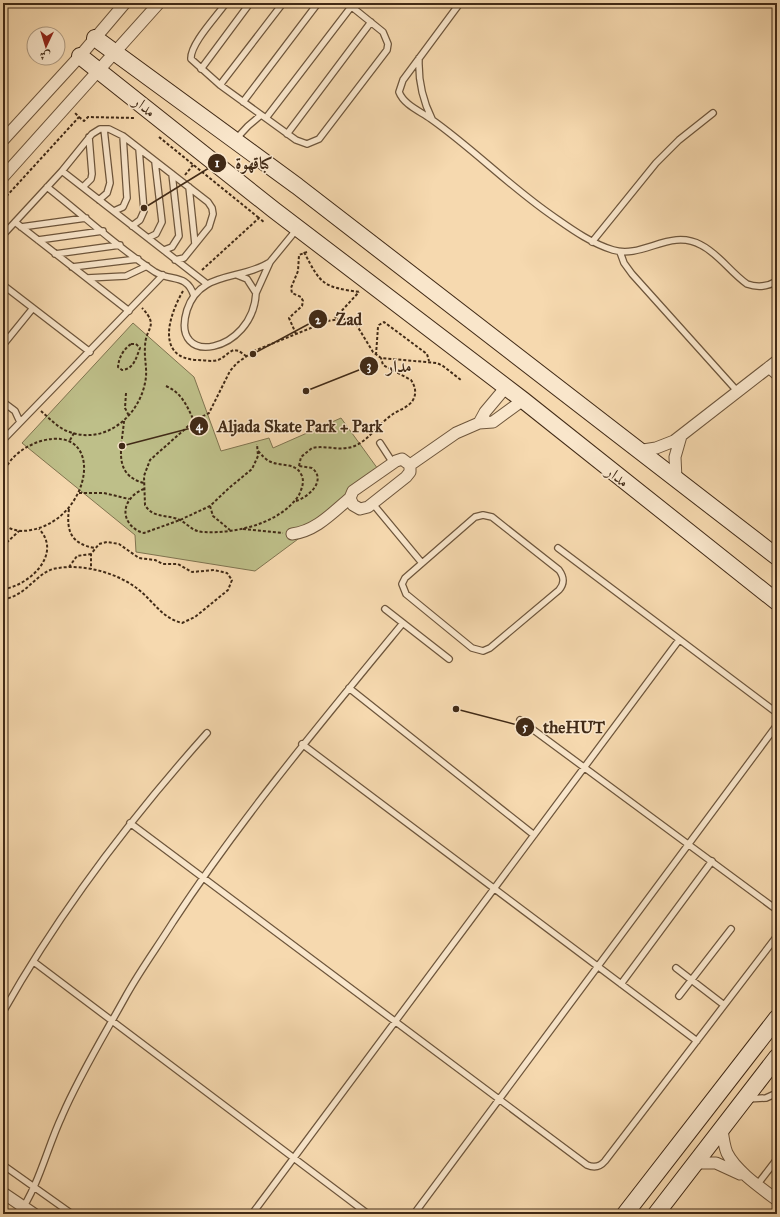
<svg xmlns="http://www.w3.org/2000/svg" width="780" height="1217" viewBox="0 0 780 1217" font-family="'IM FELL Great Primer',Amiri,serif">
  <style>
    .green { fill: #bebf89; stroke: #807450 }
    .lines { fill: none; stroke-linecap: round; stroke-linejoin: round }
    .lane-casing { stroke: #6e563c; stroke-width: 8 }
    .street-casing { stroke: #6e563c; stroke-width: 13 }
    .secondary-casing { stroke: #412a16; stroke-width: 18 }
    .path { stroke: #412a16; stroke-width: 2; stroke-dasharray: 3 2; stroke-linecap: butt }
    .lane { stroke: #f9e6cb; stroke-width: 5.5 }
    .street { stroke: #f9e6cb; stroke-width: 11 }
    .secondary { stroke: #f9e6cb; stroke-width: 16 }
    .labels { text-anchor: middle; stroke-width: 3; stroke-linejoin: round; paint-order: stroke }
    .street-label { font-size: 16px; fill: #412a16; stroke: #f9e6cb }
    .leader { fill: none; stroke: #412a16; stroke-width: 1.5 }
    .callout-dot { fill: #412a16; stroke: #f9e6cb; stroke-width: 1.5 }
    .mark-label { font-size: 12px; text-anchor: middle; font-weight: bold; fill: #fff }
    .callout-label { font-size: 17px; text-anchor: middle; font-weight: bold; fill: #412a16; stroke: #f9e6cb; stroke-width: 3; stroke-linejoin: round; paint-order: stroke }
  </style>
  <rect width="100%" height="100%" fill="#f6d9af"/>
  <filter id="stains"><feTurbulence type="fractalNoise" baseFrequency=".005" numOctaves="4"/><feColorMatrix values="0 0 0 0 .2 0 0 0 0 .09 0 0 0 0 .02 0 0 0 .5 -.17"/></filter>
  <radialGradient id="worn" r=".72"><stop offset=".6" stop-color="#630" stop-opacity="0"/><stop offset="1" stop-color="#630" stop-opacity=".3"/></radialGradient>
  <path class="green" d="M133,323L194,377L221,451L269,438L273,448L341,418L383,476L255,571L136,552L135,535L22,443Z"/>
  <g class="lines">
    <defs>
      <path id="lane" d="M226,3C217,16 190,44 191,59L220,85L296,140L307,144L319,139L387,50L388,44L383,32L347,3
        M460,3L403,80L399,92C404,105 420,111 431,119C475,150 512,189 557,219C574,231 593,244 613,250C643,259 670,228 701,245C719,254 730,272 747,284C758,288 767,287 777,281
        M419,58C418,81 422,99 432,119
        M201,69L250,3
        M220,85L283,3
        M243,102L318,3
        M266,118L351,7
        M287,134L371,22
        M236,139L248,126L261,115
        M62,171L207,284
        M47,187C83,215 117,247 155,272C171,282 187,273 194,296
        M83,187L91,179L92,174L89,137
        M189,187L195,244
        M99,200L107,193L110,183L104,129
        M114,211L123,207L127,198L123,136
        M15,222L129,311
        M132,226L140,220L144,211L139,149
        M21,227L86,218
        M3,235L62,171L92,134L100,129H109L123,136L208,202L212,208L213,214L209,227L184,258L175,260
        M148,238L156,234L162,222L155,162
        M38,240L103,231
        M592,242L656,163L679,140L713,113
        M164,250L172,247L179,236L172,174
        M620,252L624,263L632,274L738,392
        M55,254L120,245
        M72,267L138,259
        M237,275L247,279L256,293C253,353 169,369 187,310C200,270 241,281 270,262
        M87,278L126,276L147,266
        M3,285L90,352
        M256,293L270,262L297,229
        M3,345L33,308
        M3,402L15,411L20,422
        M3,440L163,275
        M380,443L393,463
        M373,504L422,563
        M483,515L492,517L559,570C564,577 565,583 559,590L490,648L483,651L472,648L406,594L402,584L405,578L475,517Z
        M558,548L777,713
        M385,609L449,659
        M349,688L534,835
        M520,720L777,910
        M302,744L697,1041
        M130,823L587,1165C594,1168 600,1167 605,1161L777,936
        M34,962L368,1214
        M676,968L724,1005
        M621,984L712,861
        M679,996L731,929
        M3,1012C60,911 130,819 207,733
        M747,1099L766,1098L777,1093
        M3,1165L72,1214
        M757,1185L777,1159
        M19,1214C39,1185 47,1148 62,1116C80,1074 105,1034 127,994C141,969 158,946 173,922C242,817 323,720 403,623
        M252,1214L679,640
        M414,1214L777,725"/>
      <path id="street" d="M3,140L80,56L125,3
        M3,177L159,3
        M769,367L777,374
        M479,423L485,412L506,387
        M637,451L656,448L674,441L777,361
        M402,459L410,465V472L406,477L368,507L360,509L353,505L350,498L353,491L396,461Z
        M410,465L456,433L479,423L493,422L523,400
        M676,479L675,457L681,436
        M292,534C316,531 332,513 350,498
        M722,1129C723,1137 724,1146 727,1153C736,1171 761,1188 777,1200
        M695,1163H716L740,1174
        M3,1193L34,1214"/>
      <path id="secondary" d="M95,38L297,186L777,557
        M80,56L274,210L523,400L777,602
        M625,1214L777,1018
        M656,1214L777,1057"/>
    </defs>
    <use href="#lane" class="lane-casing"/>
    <use href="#street" class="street-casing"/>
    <use href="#secondary" class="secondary-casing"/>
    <path class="path" d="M79,117L84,121L88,117L135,118
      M159,137L259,218
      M185,175L193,165
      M3,200L79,117L75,113
      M304,252C321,285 323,287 360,292
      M202,270L259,218L265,223
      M183,291C169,315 155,358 197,360C204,360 212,362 218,360C224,358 228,352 234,350L239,351L246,356
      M335,318L359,292
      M296,334L289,318L302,306L303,301L301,297L292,293L291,288L298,271L299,255L307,252
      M131,344H136L140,348C136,358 134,369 122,370L118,367C119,357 123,350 131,344Z
      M376,355L378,327L379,325L384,322L427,354L429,361
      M166,386C182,393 187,406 194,421
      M126,393L125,408L129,416
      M41,411C49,418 57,427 67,431C103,446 138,418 145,383C148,370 144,360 145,347C145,327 160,327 142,308
      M124,421C122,446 112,475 144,483
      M70,440L74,433
      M258,451C262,455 265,459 269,461C280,467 295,462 301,474C305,481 302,488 299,495C281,523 236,534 204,532C193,532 189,525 180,520C168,514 153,519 145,505L144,476L150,460L194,421L209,413L230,371L237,363L254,351L328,321L340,319H346L356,324L373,352L381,358L437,363L443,366L461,380
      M299,466L301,457L312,448C325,445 338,451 352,447C369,441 378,424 393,414C399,410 409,407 413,400C417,393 415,386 411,380L383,365L381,358
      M3,474C9,457 25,446 41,441C107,423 92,519 31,530C21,532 12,531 3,524
      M144,489C139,491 134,494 131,498C119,512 128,529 144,533L180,520L210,506L229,488L252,469L258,456L257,444
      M79,493H104L129,499
      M296,501C309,497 327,480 312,468L299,466
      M210,506L213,516L230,530
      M69,509C66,531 71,544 95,548
      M243,529L283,533
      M3,546L19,531
      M69,567L77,556L91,554
      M3,589C29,586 63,554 39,529
      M3,599C27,597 37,570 58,568C85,564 118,573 139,590C154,602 162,618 182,623L195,617L228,590L232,580L227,573L214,570L192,572L178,564H163L155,560L139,558L119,544L107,542L99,544L91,554V569"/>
    <use href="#lane" class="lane"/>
    <use href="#street" class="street"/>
    <use href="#secondary" class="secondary"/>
  </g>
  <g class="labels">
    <g class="street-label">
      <text transform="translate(145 106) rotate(39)" y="6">مدار</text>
      <text transform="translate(618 476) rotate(38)" y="6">مدار</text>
    </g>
  </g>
  <path class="leader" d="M144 208L217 163M253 354L318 319M306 391L369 366M122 446L199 426M456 709L525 727"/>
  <g class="callout-dot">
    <circle cx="144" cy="208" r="4"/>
    <circle cx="253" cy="354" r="4"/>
    <circle cx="306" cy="391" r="4"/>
    <circle cx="122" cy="446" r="4"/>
    <circle cx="456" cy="709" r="4"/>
    <circle cx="217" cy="163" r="10"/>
    <circle cx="318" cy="319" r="10"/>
    <circle cx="369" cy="366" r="10"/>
    <circle cx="199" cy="426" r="10"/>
    <circle cx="525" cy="727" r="10"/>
  </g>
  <g class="mark-label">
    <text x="217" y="167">1</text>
    <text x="318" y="324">2</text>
    <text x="369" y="370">3</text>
    <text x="199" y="430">4</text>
    <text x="525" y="731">5</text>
  </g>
  <g class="callout-label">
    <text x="254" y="169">كباقهوة</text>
    <text x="349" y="325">Zad</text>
    <text x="399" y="372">مدار</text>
    <text x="300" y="432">Aljada Skate Park + Park</text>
    <text x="574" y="733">theHUT</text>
  </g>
  <rect width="780" height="1217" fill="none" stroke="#f6d9af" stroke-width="16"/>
  <rect x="4" y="4" width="772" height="1209" fill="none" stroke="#412a16" stroke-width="2"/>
  <rect x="8" y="8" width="764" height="1201" fill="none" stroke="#412a16"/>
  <g transform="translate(46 46) rotate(184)"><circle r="19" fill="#f9e6cb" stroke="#af9b83"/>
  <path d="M0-3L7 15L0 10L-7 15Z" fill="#8f2418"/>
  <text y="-6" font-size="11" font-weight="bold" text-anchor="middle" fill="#412a16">ش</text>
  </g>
  <rect width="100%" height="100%" filter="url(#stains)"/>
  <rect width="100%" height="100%" fill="url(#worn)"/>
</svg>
